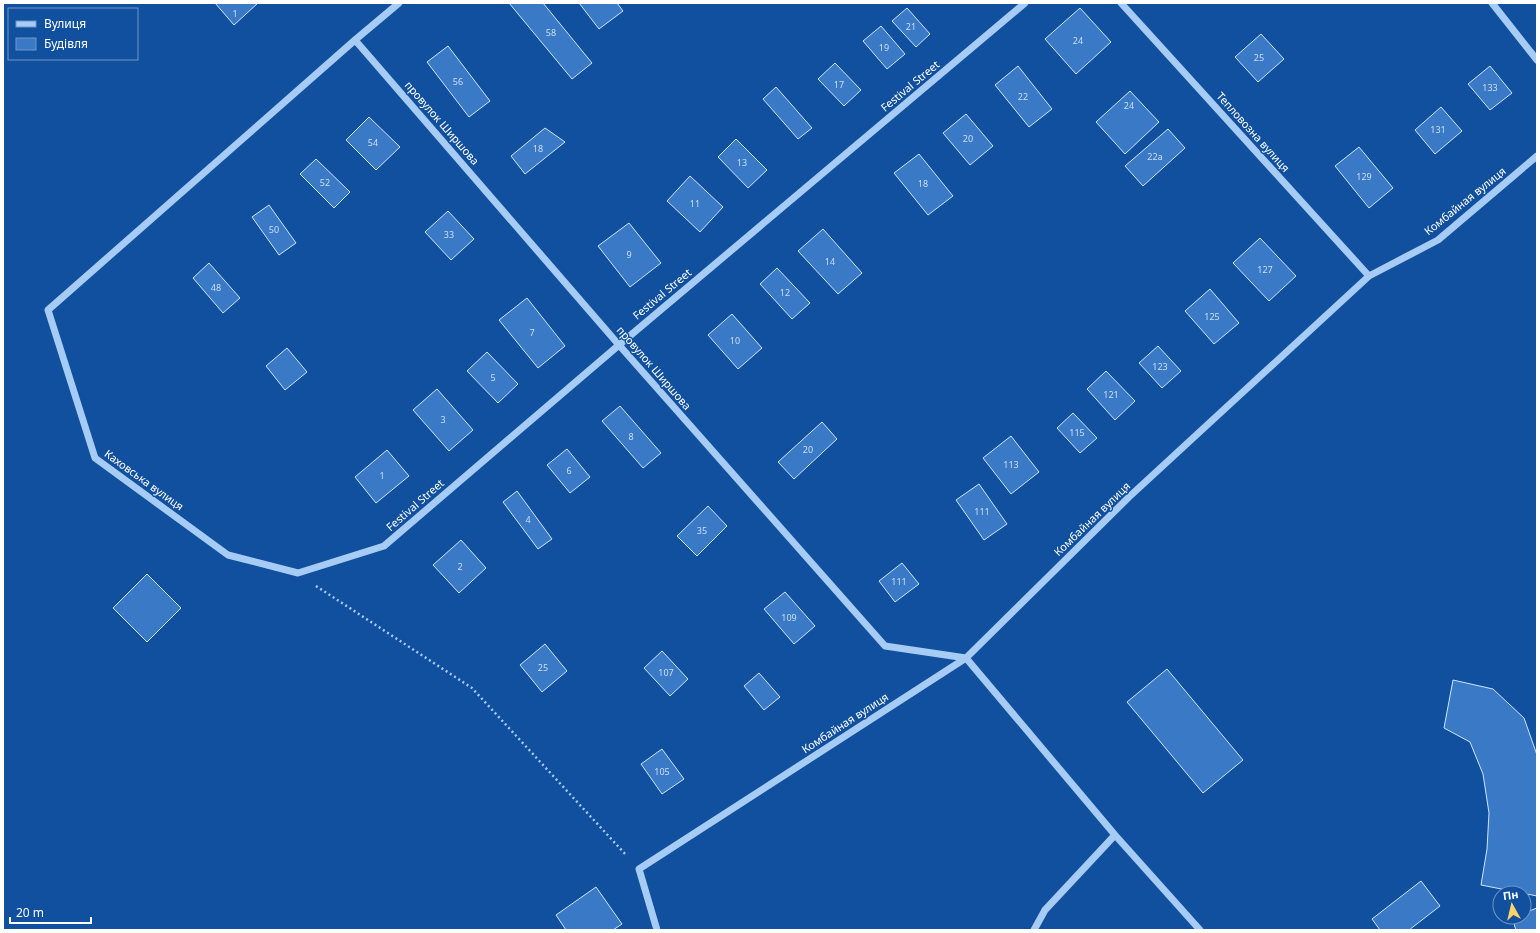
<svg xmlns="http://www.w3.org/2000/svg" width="1540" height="933" viewBox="0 0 1540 933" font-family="'Noto Sans',sans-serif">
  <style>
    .building { fill: #3979c6; stroke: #cfe5fe }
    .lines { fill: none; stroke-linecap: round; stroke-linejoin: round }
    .path { stroke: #a6cbf5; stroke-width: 2.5; stroke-dasharray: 2 3; stroke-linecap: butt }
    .minor { stroke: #a6cbf5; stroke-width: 7 }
    .labels { text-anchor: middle; stroke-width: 3; stroke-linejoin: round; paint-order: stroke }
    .number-label { font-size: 9px; fill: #cedef1 }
    .street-label { font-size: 11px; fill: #fff; stroke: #10509e }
  </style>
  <rect width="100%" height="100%" fill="#10509e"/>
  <path class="building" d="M215,3H258L234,25Z
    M509,3H543L592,63L572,79Z
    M579,3H617L623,11L599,29Z
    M907,8L930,34L916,47L892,21Z
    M1080,8L1111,42L1076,74L1045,39Z
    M881,26L905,54L887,69L863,41Z
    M1261,34L1284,59L1258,82L1235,57Z
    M448,46L490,101L469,117L427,62Z
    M835,63L861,90L844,106L818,79Z
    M1018,66L1052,109L1029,127L995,85Z
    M1490,66L1512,93L1490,110L1468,84Z
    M776,87L812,128L798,139L763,99Z
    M1130,91L1159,122L1125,154L1096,122Z
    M1441,107L1462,131L1435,154L1415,130Z
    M966,114L993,146L970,165L943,133Z
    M369,117L400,147L376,170L346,140Z
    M545,128L565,142L525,174L511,156Z
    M1168,129L1185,148L1143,186L1125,166Z
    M736,139L767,170L748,188L718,157Z
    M1359,147L1393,188L1369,208L1335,166Z
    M919,154L953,196L928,215L894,173Z
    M316,159L350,192L334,208L300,174Z
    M690,176L723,207L700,232L667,201Z
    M269,205L296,243L279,255L252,217Z
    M448,211L474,239L451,260L425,232Z
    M629,223L661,263L630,287L598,246Z
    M823,229L862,273L838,294L798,251Z
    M1260,238L1296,276L1269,301L1233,263Z
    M209,263L240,298L223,313L193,278Z
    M777,268L810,303L792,319L760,284Z
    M1210,289L1239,323L1214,344L1185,311Z
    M527,298L565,346L538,368L499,320Z
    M732,314L762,348L738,369L708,335Z
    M1158,346L1181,371L1162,388L1139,363Z
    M287,348L307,372L285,390L266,366Z
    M487,352L518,384L498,403L467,371Z
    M1106,371L1135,401L1115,420L1087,389Z
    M437,389L473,430L449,451L413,410Z
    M620,406L661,453L643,468L602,421Z
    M1073,413L1097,438L1080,453L1057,428Z
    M822,422L837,439L794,479L778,462Z
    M1011,436L1039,472L1011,494L983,458Z
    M567,449L590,477L570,493L547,465Z
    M387,450L409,476L376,503L355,477Z
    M979,484L1007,524L984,540L956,500Z
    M517,491L552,539L538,549L503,502Z
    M708,506L727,526L697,556L677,536Z
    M461,540L486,568L459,593L433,565Z
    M902,563L919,584L895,602L879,581Z
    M147,574L181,608L147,642L113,608Z
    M785,592L815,626L794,644L764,609Z
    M545,644L567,671L542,692L520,665Z
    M662,651L688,679L670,696L644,668Z
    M1167,669L1243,760L1203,793L1127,702Z
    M759,673L780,697L764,710L744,686Z
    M1453,680L1493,689L1524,718L1537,755V896L1481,885L1487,849L1489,813L1483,774L1470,742L1444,728Z
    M662,749L684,779L662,794L641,764Z
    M1421,881L1440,906L1409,930H1380L1372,919Z
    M596,887L622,924L613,930H566L556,915Z
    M1537,908V930H1516L1512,918L1524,917V913Z"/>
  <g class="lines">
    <path class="path" d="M316,586L472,688L627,856"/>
    <path class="minor" d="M399,3L355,40L48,310L95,458L228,555L298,573L384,546L619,345L1025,3
      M1121,3L1369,276
      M1492,3L1537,60
      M355,40L619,345L885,646L966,658L1115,835L1200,930
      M657,930L639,869L966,658L1129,497L1369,276L1438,240L1537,156
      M1034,930L1045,910L1115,835"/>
  </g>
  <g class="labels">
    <g class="number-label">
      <text x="235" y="17">1</text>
      <text x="911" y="30">21</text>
      <text x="551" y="36">58</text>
      <text x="1078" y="44">24</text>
      <text x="884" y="51">19</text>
      <text x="1259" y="61">25</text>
      <text x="458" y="85">56</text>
      <text x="839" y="88">17</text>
      <text x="1490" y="91">133</text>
      <text x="1023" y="100">22</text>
      <text x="1129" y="109">24</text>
      <text x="1438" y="133">131</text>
      <text x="968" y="142">20</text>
      <text x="373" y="146">54</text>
      <text x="538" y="152">18</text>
      <text x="1155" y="160">22а</text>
      <text x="742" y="166">13</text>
      <text x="1364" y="180">129</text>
      <text x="325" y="186">52</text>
      <text x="923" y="187">18</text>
      <text x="695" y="207">11</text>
      <text x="274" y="233">50</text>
      <text x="449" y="238">33</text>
      <text x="629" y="258">9</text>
      <text x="830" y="265">14</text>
      <text x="1265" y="273">127</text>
      <text x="216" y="291">48</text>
      <text x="785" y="296">12</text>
      <text x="1212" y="320">125</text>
      <text x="532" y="336">7</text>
      <text x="735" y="344">10</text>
      <text x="1160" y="370">123</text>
      <text x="493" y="381">5</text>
      <text x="1111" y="398">121</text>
      <text x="443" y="423">3</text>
      <text x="1077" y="436">115</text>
      <text x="631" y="440">8</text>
      <text x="808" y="453">20</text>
      <text x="1011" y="468">113</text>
      <text x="569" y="474">6</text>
      <text x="382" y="479">1</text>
      <text x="982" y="515">111</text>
      <text x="528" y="523">4</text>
      <text x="702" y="534">35</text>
      <text x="460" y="570">2</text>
      <text x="899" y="585">111</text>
      <text x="789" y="621">109</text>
      <text x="543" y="671">25</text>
      <text x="666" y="676">107</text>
      <text x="662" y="775">105</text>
    </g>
    <g class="street-label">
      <text transform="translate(910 86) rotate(-40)" y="4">Festival Street</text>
      <text transform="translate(442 123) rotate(49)" y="4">провулок Ширшова</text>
      <text transform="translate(1253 132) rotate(48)" y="4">Тепловозна вулиця</text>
      <text transform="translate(1465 201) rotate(-39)" y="4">Комбайная вулиця</text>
      <text transform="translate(662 294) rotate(-40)" y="4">Festival Street</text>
      <text transform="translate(654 368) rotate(49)" y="4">провулок Ширшова</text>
      <text transform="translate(144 480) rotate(36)" y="4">Каховська вулиця</text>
      <text transform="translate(415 505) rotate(-41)" y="4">Festival Street</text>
      <text transform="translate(1092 519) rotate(-44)" y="4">Комбайная вулиця</text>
      <text transform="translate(845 723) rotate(-33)" y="4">Комбайная вулиця</text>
    </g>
  </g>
  <rect width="1540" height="933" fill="none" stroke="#ffffff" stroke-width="8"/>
  <rect x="8" y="8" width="130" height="52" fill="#10509e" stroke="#7096c5"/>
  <rect x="16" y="21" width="20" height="6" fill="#a6cbf5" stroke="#7096c5"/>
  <text x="44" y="28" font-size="12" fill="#ffffff">Вулиця</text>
  <rect x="16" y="38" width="20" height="12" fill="#3979c6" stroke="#7096c5"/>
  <text x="44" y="48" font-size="12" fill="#ffffff">Будівля</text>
  <g transform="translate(1512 905) rotate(352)"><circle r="19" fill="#10509e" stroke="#7096c5"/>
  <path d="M0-3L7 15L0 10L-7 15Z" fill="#ffd36b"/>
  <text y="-6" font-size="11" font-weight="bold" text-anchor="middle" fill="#ffffff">Пн</text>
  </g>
  <path d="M10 917v6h81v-6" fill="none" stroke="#ffffff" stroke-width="2"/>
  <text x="16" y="917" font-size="12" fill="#ffffff" stroke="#10509e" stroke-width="3" paint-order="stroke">20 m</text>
</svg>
